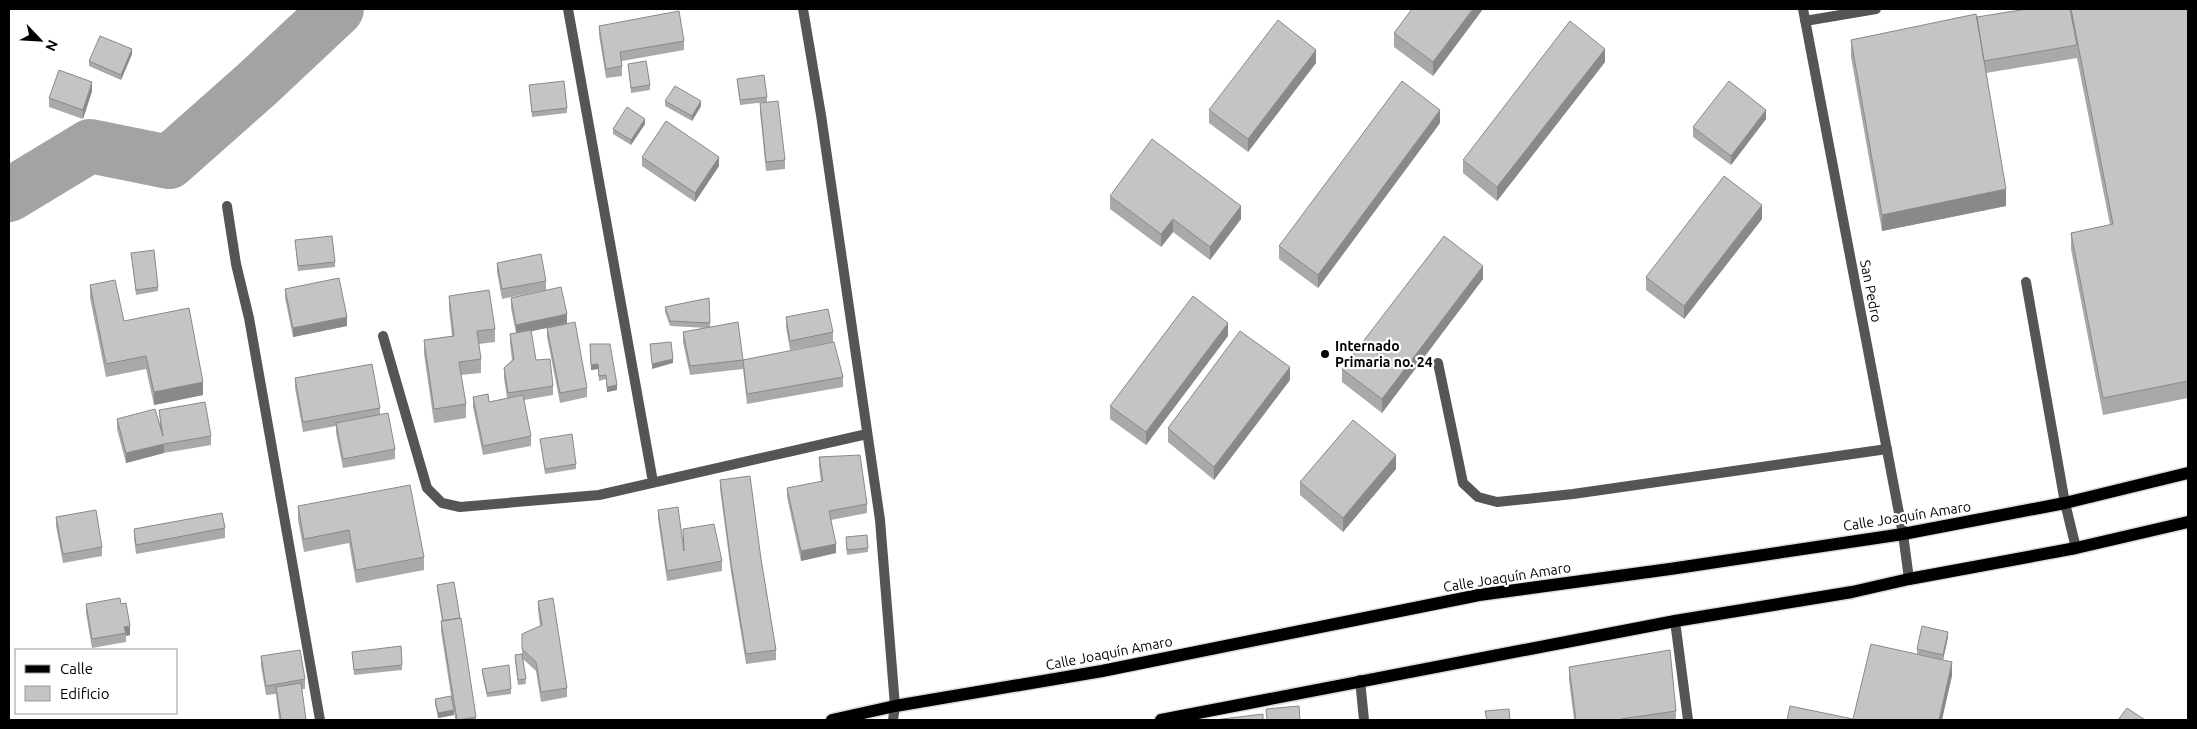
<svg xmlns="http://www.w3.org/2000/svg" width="2197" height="729" viewBox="0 0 2197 729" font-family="Ubuntu,sans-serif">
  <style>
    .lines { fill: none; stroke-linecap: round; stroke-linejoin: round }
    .river { stroke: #a3a3a3; stroke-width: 54 }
    .primary-casing { stroke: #dbdbdb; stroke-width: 15 }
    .lane { stroke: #555; stroke-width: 10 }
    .street { stroke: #555; stroke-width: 10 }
    .primary { stroke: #000; stroke-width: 12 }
    .wall { fill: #a9a9a9 }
    .shaded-wall { fill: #898989 }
    .building { fill: #c4c4c4; stroke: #898989 }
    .poi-dot { fill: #000; stroke: #fff; stroke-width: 2 }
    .labels { text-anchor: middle; stroke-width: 4.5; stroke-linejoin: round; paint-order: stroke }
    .street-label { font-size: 14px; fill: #000; stroke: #fff }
    .poi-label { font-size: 14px; font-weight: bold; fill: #000; stroke: #fff; text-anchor: start }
  </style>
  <rect width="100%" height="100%" fill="#fff"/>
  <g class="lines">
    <path class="river" d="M9,195L90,146L169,162L256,85L337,9"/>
    <defs>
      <path id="primary" d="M832,720L895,706L1102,671L1479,595L1670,569L1903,534L2065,503L2188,473
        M1161,720L1675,621L1852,592L1909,579L2076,548L2188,522"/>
    </defs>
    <use href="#primary" class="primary-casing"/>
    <path class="lane" d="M2026,282L2065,503L2076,548
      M1438,363L1463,483L1478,497L1497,502L1573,494L1887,449"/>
    <path class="street" d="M568,9L653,482
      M803,9L821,115L880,520L895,706L893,720
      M1803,9L1903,534L1909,579
      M1805,21L1876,9
      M227,206L236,264L249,318L320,720
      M383,336L427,488L442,503L460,507L599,495L867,434
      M1675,621L1688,720
      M1360,680L1364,720"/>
    <use href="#primary" class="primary"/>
  </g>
  <path class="wall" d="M1483,9L1433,76L1394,47V33Z
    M2188,9V398L2103,415L2071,249V233L2110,225L2077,58L1986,73L2006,206L1882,231L1851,57V40L1977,17Z
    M599,26L684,41V50L622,61V76L606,78L599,35Z
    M132,54L121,80L89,66V61Z
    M1605,62L1497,201L1463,173V160Z
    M1316,63L1248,152L1209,123V110Z
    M628,64L650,85V90L631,93Z
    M737,79L767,97V102L740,105Z
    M529,85L567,108V113L532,117Z
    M92,91L83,119L49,107V98Z
    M665,101L701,106L692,121L665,106Z
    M760,103L785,160V169L766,171L760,112Z
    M1766,119L1731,165L1693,137V127Z
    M1440,123L1318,288L1279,259V246Z
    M645,124L631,145L613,134V129Z
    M642,157L719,166L695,202L642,166Z
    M1110,196L1241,219L1210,260L1173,232L1161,247L1110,209Z
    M1762,219L1684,319L1646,290V277Z
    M295,240L335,262V267L298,271Z
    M131,253L158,287V291L136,295Z
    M497,263L546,281V290L502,299L497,272Z
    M1483,279L1382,413L1342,382V369Z
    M90,285L124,321L203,395L154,405L146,369L106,377L90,298Z
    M285,289L347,326L293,337L285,298Z
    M449,296L495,329V342L479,344L481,359V373L461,375L466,404V418L434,423L424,354V340L452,336L449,309Z
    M511,298L567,323L587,388V397L560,403L547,337V328L531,331L536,360L553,386V395L524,400L531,436V446L483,455L473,407V397L489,402L507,398L504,378V368L512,360L510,343V334L516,333L511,308Z
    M709,298L710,327L743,360V369L690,375L683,342V332L707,328L670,326L665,312V307Z
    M786,317L833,332V342L790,350L786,327Z
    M1228,336L1146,445L1110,419V406Z
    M590,349L617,390L607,392L606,379L599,381L598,369L591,370Z
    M743,360L843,377V387L747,404L743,369Z
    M295,378L380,408V415L395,449V459L343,468L336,433V426L303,432L295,388Z
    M1290,380L1214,480L1168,442V428Z
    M159,410L211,436V445L164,453L126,463L117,429V419L160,425Z
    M540,439L576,464V469L545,474Z
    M819,457L867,504V513L831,520L836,553L801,561L787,497V488L821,482L819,466Z
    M1396,469L1343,532L1300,495V482Z
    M720,480L761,559L776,650V660L746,664L731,572L720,489Z
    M298,506L424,557V570L356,583L349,543L304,552L298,520Z
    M658,510L683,545V529L722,561V571L667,581L658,519Z
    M56,517L102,547V556L63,563L56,526Z
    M225,528V538L136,554L134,539V529Z
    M846,542L868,548V552L847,555Z
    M437,585L476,717V720H455L454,711V715L438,718L435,704V699L453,708L441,631V621H442L437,590Z
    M538,601L567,688V697L541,702L536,671L523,659L526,684L518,685L515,660V655L522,654V634L540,626L538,610Z
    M86,604H121L130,635L126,636V642L92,648L86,613Z
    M1948,637L1943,660L1917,654V649Z
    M352,652L402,665V670L354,675Z
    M261,656L305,679V689H302L306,720H279L276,694L266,695L261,666Z
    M1569,667L1676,711V720H1574L1569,680Z
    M482,669L511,689V694L487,697L482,673Z"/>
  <path class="shaded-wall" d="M1473,9H1483L1433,76V62Z
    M132,49V54L121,80V75Z
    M1605,49V62L1497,201V187Z
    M1316,50V63L1248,152V139Z
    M92,82V91L83,119V110Z
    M701,101V106L692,121V116Z
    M1440,110V123L1318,288V275Z
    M1766,110V119L1731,165V156Z
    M645,119V124L631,145V140Z
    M719,157V166L695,202V193Z
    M2006,189V206L1882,231V215Z
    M1762,205V219L1684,319V306Z
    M1241,206V219L1210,260V247Z
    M1173,219V232L1161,247V234Z
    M1483,266V279L1382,413V399Z
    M567,314V323L516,335V325Z
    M347,317V326L293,337V328Z
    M1228,323V336L1146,445V432Z
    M673,359V363L652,369V364Z
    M598,364V369L591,370V365Z
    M1290,367V380L1214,480V467Z
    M203,382V395L154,405V392Z
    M617,385V390L607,392V387Z
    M164,444V453L126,463V453Z
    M1396,455V469L1343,532V518Z
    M836,544V553L801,561V551Z
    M130,626V635L126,636L124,627Z
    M1948,632V637L1943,660V655Z
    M1952,662V676L1942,720H1939Z
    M454,710V715L438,718V713Z"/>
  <path class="building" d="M1412,9H1473L1433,62L1394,33Z
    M2027,9H2070L2077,45L1984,61L1977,17Z
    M2071,9H2188V381L2103,398L2071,233L2113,224Z
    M679,11L684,41L620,52L622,66L606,69L599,26Z
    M1976,14L2006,189L1882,215L1851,40Z
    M1278,20L1316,50L1248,139L1209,110Z
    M1570,21L1605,49L1497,187L1463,160Z
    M100,36L132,49L121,75L89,61Z
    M646,61L650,85L631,88L628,64Z
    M59,70L92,82L83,110L49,98Z
    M764,75L767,97L740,100L737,79Z
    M564,81L567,108L532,112L529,85Z
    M1402,81L1440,110L1318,275L1279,246Z
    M1729,81L1766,110L1731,156L1693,127Z
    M675,86L701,101L692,116L665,101Z
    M778,101L785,160L766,162L760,103Z
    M627,107L645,119L631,140L613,129Z
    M666,121L719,157L695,193L642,157Z
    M1152,139L1241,206L1210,247L1173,219L1161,234L1110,196Z
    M1724,176L1762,205L1684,306L1646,277Z
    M332,236L335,262L298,266L295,240Z
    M1444,236L1483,266L1382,399L1342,369Z
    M154,250L158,287L136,290L131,253Z
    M541,254L546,281L502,289L497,263Z
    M339,278L347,317L293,328L285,289Z
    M115,280L124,321L189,308L203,382L154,392L146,356L106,364L90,285Z
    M561,287L567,314L516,325L511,298Z
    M489,290L495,329L477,331L481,359L459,362L466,404L434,409L424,340L454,336L449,296Z
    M1193,296L1228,323L1146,432L1110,406Z
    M709,298L710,323L670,321L665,307Z
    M828,309L833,332L790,341L786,317Z
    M575,322L587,388L560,393L547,328Z
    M738,322L743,360L690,366L683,332Z
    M531,330L536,360L550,359L553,386L508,393L504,368L514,359L510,334Z
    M1240,331L1290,367L1214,467L1168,428Z
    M671,342L673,359L652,364L650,344Z
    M834,342L843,377L747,394L743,360Z
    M590,344H610L617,385L607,387L606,375L599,376L598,364L591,365Z
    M372,364L380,408L303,422L295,378Z
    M488,394L489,402L523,395L531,436L483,446L473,397Z
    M205,402L211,436L164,444L126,453L117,419L155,409L163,436L159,410Z
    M388,413L395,449L343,459L336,423Z
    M1353,420L1396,455L1343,518L1300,482Z
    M572,434L576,464L545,469L540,439Z
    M860,455L867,504L829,511L836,544L801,551L787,488L823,481L819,457Z
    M750,476L761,559L776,650L746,654L731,563L720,480Z
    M410,485L424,557L356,570L349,530L304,539L298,506Z
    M678,507L684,551L683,529L714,524L722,561L667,571L658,510Z
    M96,510L102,547L63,554L56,517Z
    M222,513L225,528L136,545L134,529Z
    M867,535L868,548L847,550L846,537Z
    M454,582L460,618L443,621L437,585Z
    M120,598L121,604L126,603L130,626L124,627L126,633L92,639L86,604Z
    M553,598L567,688L541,692L536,662L522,649V634L542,625L538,601Z
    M461,618L476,717L457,720L441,621Z
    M1922,626L1948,632L1943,655L1917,649Z
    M1871,644L1952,662L1939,720H1787L1790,706L1853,719Z
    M401,646L402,665L354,670L352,652Z
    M300,650L305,679L266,686L261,656Z
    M1670,650L1676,711L1621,719V720H1576L1569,667Z
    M522,654L526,679L518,680L515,655Z
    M509,665L511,689L487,693L482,669Z
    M301,683L306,720H281L276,687Z
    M451,696L454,710L438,713L435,699Z
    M1299,706L1300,720H1267L1266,709Z
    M2127,708L2145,720H2118Z
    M1509,709L1510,720H1487L1485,711Z
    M1263,714V720H1214Z"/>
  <circle class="poi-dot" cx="1325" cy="354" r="5"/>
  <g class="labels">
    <g class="street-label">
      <text transform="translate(1871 291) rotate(79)" y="5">San Pedro</text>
      <text transform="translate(1907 516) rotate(-9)" y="5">Calle Joaquín Amaro</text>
      <text transform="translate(1507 577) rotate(-9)" y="5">Calle Joaquín Amaro</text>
      <text transform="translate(1109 653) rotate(-11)" y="5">Calle Joaquín Amaro</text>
    </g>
    <g class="poi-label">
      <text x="1335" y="351">Internado<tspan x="1335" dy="16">Primaria no. 24</tspan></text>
    </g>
  </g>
  <rect width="2197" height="729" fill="none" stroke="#000000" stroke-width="20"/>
  <rect x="15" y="649" width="162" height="65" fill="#ffffff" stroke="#999999"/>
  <rect x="25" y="665" width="25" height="8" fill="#000000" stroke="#999999"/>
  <text x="60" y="674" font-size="15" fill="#000000">Calle</text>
  <rect x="25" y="686" width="25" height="15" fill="#c4c4c4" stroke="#999999"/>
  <text x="60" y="699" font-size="15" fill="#000000">Edificio</text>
  <g transform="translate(40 40) rotate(115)" stroke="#ffffff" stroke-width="4" paint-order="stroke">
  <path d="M0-4L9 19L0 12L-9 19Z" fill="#000000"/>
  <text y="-8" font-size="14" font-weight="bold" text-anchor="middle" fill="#000000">N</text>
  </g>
</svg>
